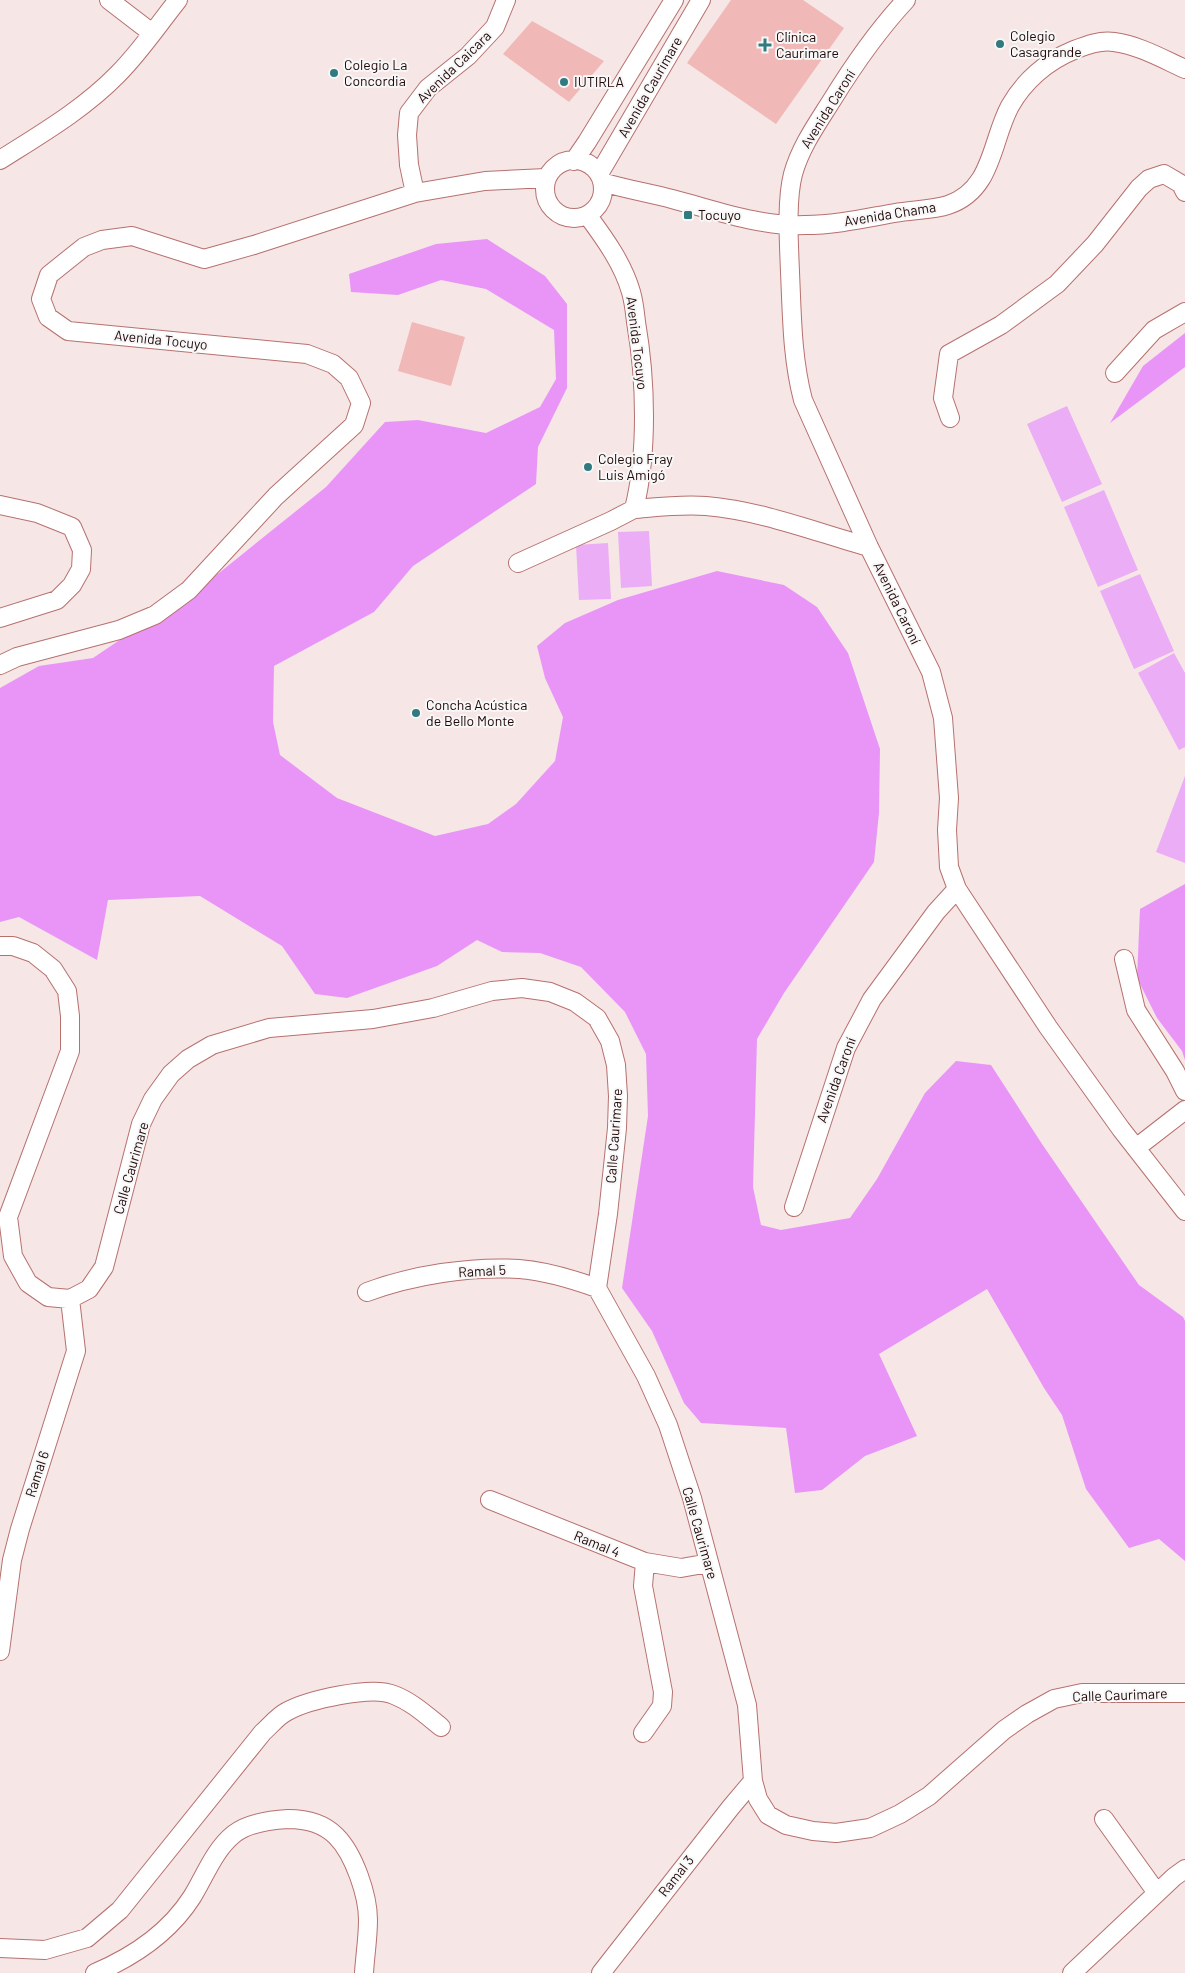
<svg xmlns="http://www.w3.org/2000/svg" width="1185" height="1973" viewBox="0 0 1185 1973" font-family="Barlow,sans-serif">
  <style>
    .green { fill: #ebadf6 }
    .forest { fill: #e995f8 }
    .building { fill: #f0b8b6 }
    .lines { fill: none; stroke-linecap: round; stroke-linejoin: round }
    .minor-casing { stroke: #b6716f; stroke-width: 20 }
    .minor { stroke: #fff; stroke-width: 18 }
    .poi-dot { fill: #317a7f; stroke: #f7f7f7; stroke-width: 2 }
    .labels { text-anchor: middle; stroke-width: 4; stroke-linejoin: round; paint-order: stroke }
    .poi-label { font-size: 14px; fill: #210808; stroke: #f7f7f7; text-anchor: start }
    .street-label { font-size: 14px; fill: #210808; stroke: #f7f7f7 }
  </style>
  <rect width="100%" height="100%" fill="#f6e6e5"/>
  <path class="green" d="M1067,406L1102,484L1062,502L1027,424Z
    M1104,490L1138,570L1098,587L1064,507Z
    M649,531L652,586L621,588L618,532Z
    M608,543L611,599L579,600L576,545Z
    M1140,574L1174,651L1134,669L1100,591Z
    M1174,653L1185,673V747L1179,750L1138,673Z
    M1185,776V863L1156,852Z"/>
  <path class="forest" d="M487,239L545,276L567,304V388L538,447L536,484L413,566L374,612L274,666L273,722L280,755L337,798L435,836L488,824L516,804L555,761L563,717L545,678L537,646L565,623L618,600L717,571L784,585L817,607L848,653L880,749L879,813L874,862L784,993L757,1039L753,1187L761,1225L781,1230L850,1218L877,1179L925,1093L956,1061L991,1065L1042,1144L1139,1285L1183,1317L1185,1321V1561L1159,1539L1129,1548L1086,1489L1062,1415L1044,1388L987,1289L879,1354L917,1436L865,1456L822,1490L795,1493L786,1428L701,1423L684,1403L652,1331L622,1288L648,1116L646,1054L625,1012L581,967L540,953L502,952L477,940L437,966L347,998L315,994L282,946L200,896L108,900L97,960L19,917L0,922V688L39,666L93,658L219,573L326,487L385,422L418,420L486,433L540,407L556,379L554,330L486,289L441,280L398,295L351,292L349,274L436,244Z
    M1185,333V367L1110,423L1143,366Z
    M1185,884V1060L1182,1051L1157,1018L1137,978L1140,909Z"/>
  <path class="building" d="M731,0H803L844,28L776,124L687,63Z
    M532,21L604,61L569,102L503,54Z
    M412,322L465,337L451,386L398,371Z"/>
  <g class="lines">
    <defs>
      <path id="minor" d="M109,0L152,33
        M906,0C878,30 853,66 832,100C817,124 801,146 793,174C786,201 789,244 790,272C792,316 792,358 803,400L869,547L931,672L943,718L949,798L947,830L949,867L957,889L1048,1027L1121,1129L1185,1211
        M0,160C41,134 84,109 118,74C140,52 158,25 178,0
        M545 189a29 29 0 1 1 58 0a29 29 0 1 1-58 0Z
        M574,161L587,142L674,0
        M599,174L701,0
        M602,182C625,189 649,193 672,199C715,210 761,227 805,225C836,225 866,218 895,213C911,210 933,210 948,205C993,190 991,141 1010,106C1024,81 1047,61 1074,50C1087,45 1100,40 1114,42C1138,45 1163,59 1185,69
        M415,193L409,165L407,135L409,113L428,88L468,56L495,27L506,0
        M588,216C605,239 623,264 631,292C634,302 635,313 636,322C646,380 648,453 634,509C658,507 682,504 706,506C763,511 815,532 869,547
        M1115,373L1154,330L1185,312
        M950,418L943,398L949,354L1001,325L1057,284L1095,244L1139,188L1149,179L1164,174L1181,184L1185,192
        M0,505L37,513L72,527L82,550L81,569L72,585L57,600L0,618
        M518,563L611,521L634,509
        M0,665L17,657L119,630L155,615L189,590L276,496L354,425L361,403L349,378L333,364L307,354L68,331L48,317L41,299L49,275L84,247L102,240L132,236L204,259L254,245L415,193L485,181L546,178
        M0,946H13L33,953L53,969L67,991L70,1016V1051L8,1217L13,1256L28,1283L48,1297L70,1299L89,1289L104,1267L141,1124L153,1099L171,1074L188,1059L212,1045L269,1028L373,1019L433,1008L492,991L522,988L550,992L575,1002L597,1018L610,1041L616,1065L618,1096L617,1128L608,1214L597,1288L646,1376L668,1425L692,1498L747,1705L753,1781L758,1799L768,1815L786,1825L813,1831L836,1833L870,1828L900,1814L929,1796L1004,1730L1027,1714L1054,1699L1082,1693H1185
        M1124,959L1136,1010L1175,1071L1185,1091
        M1136,1148L1185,1110
        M794,1207L846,1048L872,999L936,912L957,889
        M367,1292C412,1275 471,1266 519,1269C546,1271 572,1279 597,1288
        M490,1500L645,1562L681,1568L709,1563
        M0,1651L12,1560L20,1529L76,1351L70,1299
        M643,1733L662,1706L663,1692L643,1586L645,1562
        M1104,1819L1157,1893
        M0,1948L45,1950L87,1938L120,1910L263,1732C270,1726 278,1716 286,1712C307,1700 372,1685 394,1695C412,1702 426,1715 441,1727
        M95,1973C135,1956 169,1933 192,1897C205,1876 214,1850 234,1834C248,1823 270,1820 288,1819C305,1819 323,1823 336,1836C354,1854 368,1895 368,1920C368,1938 365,1956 364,1973
        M601,1973L731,1807L753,1781
        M1072,1973L1174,1877L1185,1869"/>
    </defs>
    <use href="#minor" class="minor-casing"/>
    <use href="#minor" class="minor"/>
  </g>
  <g class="poi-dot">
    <circle cx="1000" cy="44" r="5"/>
    <path d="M762.5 37.5h5v5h5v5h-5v5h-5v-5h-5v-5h5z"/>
    <circle cx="334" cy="73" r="5"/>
    <circle cx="564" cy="82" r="5"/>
    <rect x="683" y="210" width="10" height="10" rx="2.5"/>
    <circle cx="588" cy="467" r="5"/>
    <circle cx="416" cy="713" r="5"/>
  </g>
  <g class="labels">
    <g class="poi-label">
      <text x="1010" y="41">Colegio<tspan x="1010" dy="16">Casagrande</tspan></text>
      <text x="776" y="42">Clínica<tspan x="776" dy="16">Caurimare</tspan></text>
      <text x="344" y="70">Colegio La<tspan x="344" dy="16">Concordia</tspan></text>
      <text x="574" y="87">IUTIRLA</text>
      <text x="698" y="220">Tocuyo</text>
      <text x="598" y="464">Colegio Fray<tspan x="598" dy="16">Luis Amigó</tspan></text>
      <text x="426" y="710">Concha Acústica<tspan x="426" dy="16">de Bello Monte</tspan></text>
    </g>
    <g class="street-label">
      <text transform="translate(454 67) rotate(-44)" y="5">Avenida Caicara</text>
      <text transform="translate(650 87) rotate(-60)" y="5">Avenida Caurimare</text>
      <text transform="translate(828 109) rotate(-58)" y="5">Avenida Caroní</text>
      <text transform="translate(890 214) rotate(-9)" y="5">Avenida Chama</text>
      <text transform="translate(161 340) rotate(6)" y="5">Avenida Tocuyo</text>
      <text transform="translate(637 343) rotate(83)" y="5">Avenida Tocuyo</text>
      <text transform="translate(897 603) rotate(64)" y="5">Avenida Caroní</text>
      <text transform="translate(836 1080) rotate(-70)" y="5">Avenida Caroní</text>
      <text transform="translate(614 1136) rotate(-86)" y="5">Calle Caurimare</text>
      <text transform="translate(131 1168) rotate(-74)" y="5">Calle Caurimare</text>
      <text transform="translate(482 1271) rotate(-3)" y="5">Ramal 5</text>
      <text transform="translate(37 1474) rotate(-72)" y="5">Ramal 6</text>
      <text transform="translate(700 1533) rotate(74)" y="5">Calle Caurimare</text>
      <text transform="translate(597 1544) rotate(22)" y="5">Ramal 4</text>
      <text transform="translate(1120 1695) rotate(-2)" y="5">Calle Caurimare</text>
      <text transform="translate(676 1876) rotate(-52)" y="5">Ramal 3</text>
    </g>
  </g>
</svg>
